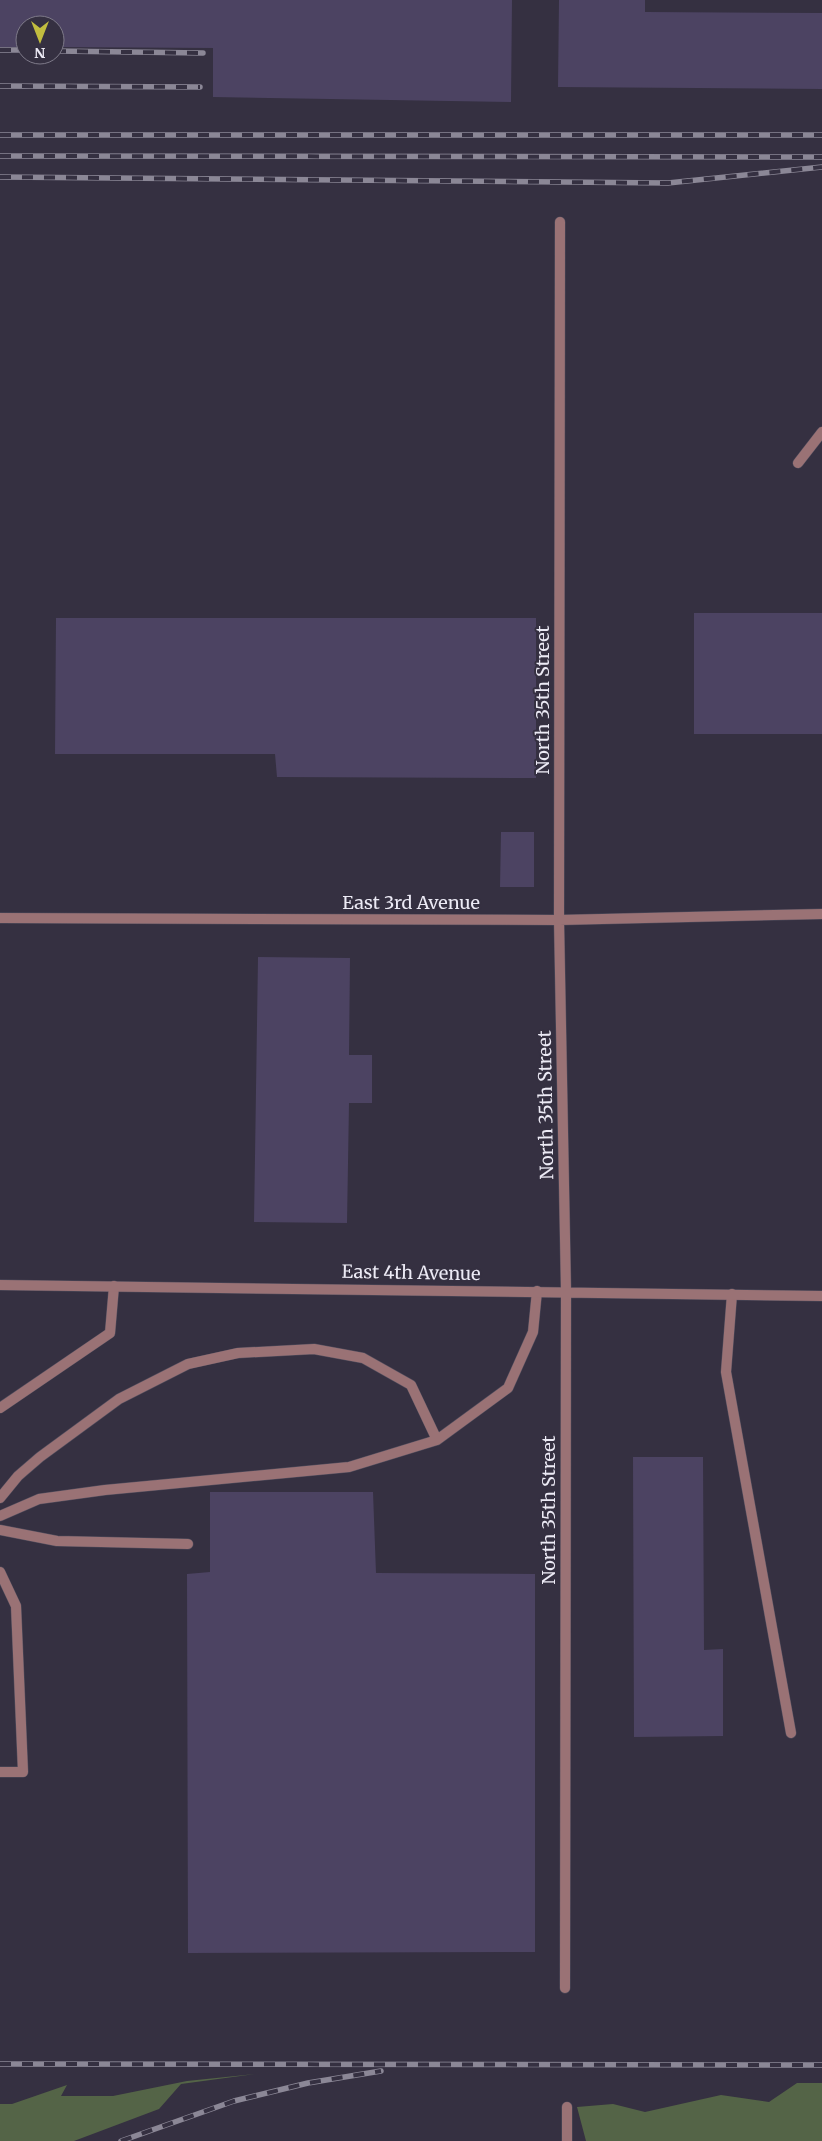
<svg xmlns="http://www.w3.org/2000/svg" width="822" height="2141" viewBox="0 0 822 2141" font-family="Merriweather,serif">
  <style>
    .green { fill: #546447 }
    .building { fill: #4c4362 }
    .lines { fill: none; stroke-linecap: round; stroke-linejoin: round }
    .service-casing { stroke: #524e5e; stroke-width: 11 }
    .minor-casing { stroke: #524e5e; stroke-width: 11 }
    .service { stroke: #9a7275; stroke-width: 10 }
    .minor { stroke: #9a7275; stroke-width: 10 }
    .rail-casing { stroke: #8b8796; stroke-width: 5.5 }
    .rail { stroke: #353041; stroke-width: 4; stroke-dasharray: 11; stroke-linecap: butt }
    .labels { text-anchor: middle; stroke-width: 4; stroke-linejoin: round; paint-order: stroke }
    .street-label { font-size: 18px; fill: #eceaf5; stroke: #353041 }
  </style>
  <rect width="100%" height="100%" fill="#353041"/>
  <path class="green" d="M255,2074L181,2084L159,2109L74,2141H0V2104H12L67,2085L61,2096H113L187,2081Z
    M797,2083H822V2141H586L577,2107L613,2104L645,2112L721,2095L769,2102Z"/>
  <path class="building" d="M0,0H512L511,102L213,97V48L55,47V25H25V47H0Z
    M559,0H645V12L822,13V89L558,87Z
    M694,613H822V734H694Z
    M56,618H536V778L277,777L275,754H55Z
    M501,832H534V887H500Z
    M258,957L350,958L349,1055H372V1103H349L347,1223L254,1222Z
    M633,1457H703L704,1650L723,1649V1736L634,1737Z
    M210,1492H373L376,1573L535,1574V1952L188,1953L187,1574L210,1572Z"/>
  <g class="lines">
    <defs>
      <path id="service" d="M798,463L822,432
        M732,1294L726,1372L791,1733
        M0,1408L110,1333L114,1286
        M0,1498L18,1476L40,1457L119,1399L188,1364L238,1353L314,1349L363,1358L411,1385L437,1440
        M0,1516L39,1499L105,1490L349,1467L437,1440L508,1388L533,1332L537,1291
        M0,1530L57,1541L188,1544
        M0,1572L16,1606L23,1772H0"/>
      <path id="minor" d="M560,222L559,920L566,1291L565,1988
        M0,918L559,920L822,914
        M0,1285L822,1296
        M567,2141V2107"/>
    </defs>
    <use href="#service" class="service-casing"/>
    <use href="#minor" class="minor-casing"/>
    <use href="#service" class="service"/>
    <use href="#minor" class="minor"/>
    <defs>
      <path id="rail" d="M0,50H25
        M55,51L203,53
        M0,86L200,87
        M0,135H822
        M0,156L822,157
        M0,177L668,183L822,167
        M0,2064L822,2065
        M121,2141L234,2101L308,2083L381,2071"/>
    </defs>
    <use href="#rail" class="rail-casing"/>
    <use href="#rail" class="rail"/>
  </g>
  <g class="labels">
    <g class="street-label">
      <text transform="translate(543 700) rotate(-90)" y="6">North 35th Street</text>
      <text x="411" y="909">East 3rd Avenue</text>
      <text transform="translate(546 1105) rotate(-91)" y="6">North 35th Street</text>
      <text transform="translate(411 1273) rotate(1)" y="6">East 4th Avenue</text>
      <text transform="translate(549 1510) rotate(-90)" y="6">North 35th Street</text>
    </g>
  </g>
  <g transform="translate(40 40) rotate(180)"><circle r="24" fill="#353041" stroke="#7e7a89"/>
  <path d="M0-4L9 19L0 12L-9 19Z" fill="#c2bd3f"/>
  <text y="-8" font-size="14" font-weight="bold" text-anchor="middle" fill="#eceaf5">N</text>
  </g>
</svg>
